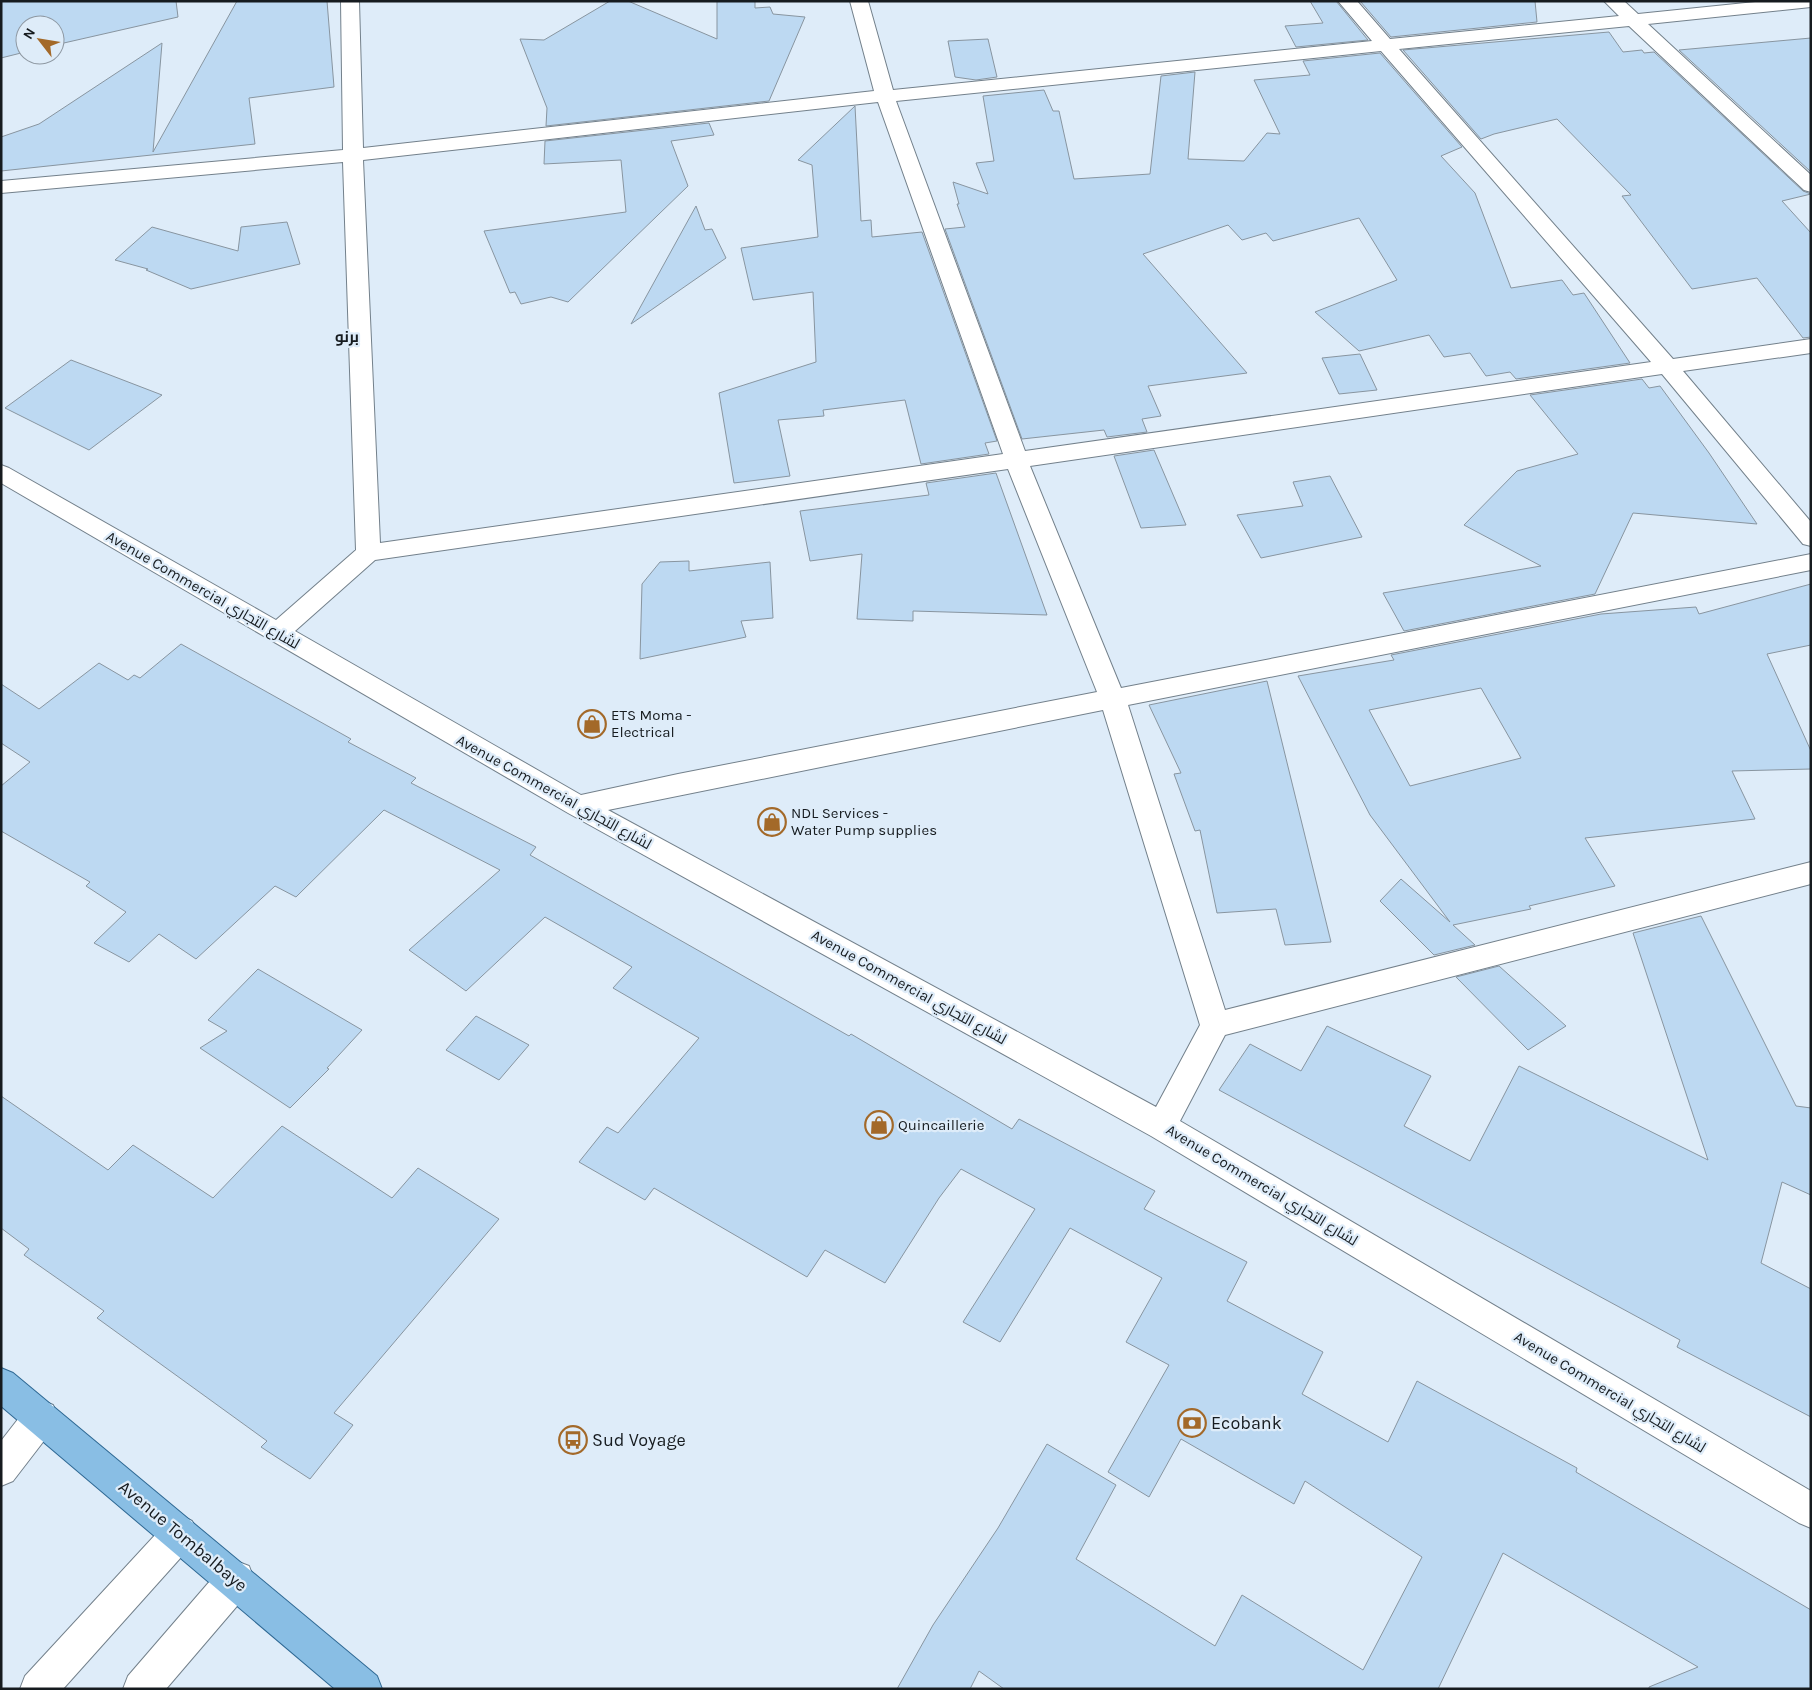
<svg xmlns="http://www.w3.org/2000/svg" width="1812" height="1690" viewBox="0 0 1812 1690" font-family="Karla,Cairo,sans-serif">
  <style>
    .building { fill: #bdd9f2; stroke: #8895a0; fill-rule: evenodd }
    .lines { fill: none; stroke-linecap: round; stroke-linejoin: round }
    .minor-casing { stroke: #73808b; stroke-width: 2 }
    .major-casing { stroke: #2e6893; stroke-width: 2 }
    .minor { fill: #fff; fill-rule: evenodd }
    .major { fill: #89bee4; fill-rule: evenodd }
    .labels { text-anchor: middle; stroke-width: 4.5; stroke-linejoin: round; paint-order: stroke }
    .far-quarter-label { font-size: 15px; font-weight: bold; fill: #161b1f; stroke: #deecf9 }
    .street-label { font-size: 15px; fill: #161b1f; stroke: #deecf9 }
    .poi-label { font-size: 15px; fill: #161b1f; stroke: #deecf9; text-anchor: start }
    .near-poi-label { font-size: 18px; fill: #161b1f; stroke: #deecf9; text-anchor: start }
    .near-street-label { font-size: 18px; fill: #161b1f; stroke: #deecf9 }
  </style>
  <rect width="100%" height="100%" fill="#deecf9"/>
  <path class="building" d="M1,1H176L178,17L55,45V25H25V52L1,58Z
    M237,1H327L334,87L249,98L255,144L1,171V137L39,124L162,43L153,152Z
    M610,1H628L717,39V1H755V8L770,7L773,14L805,17L769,101L546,126L547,108L520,39L544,40Z
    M1310,1H1336L1368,40L1296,47L1285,26L1323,23Z
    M1360,1H1535L1537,22L1391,37Z
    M1609,32L1623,52L1642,50L1644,53L1654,52L1803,191L1811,194L1782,201L1811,233V337L1803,338L1757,278L1692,289L1622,196L1631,195L1557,119L1494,134L1481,139L1403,50Z
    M1811,38V172L1679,50Z
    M988,39L997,77L976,80L955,77L948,41Z
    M1380,53L1462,147L1441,156L1475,193L1511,288L1562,280L1573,295L1584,293L1630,363L1516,379L1510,372L1486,376L1470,353L1444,357L1429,335L1359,351L1315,312L1397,280L1359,218L1273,241L1266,233L1242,240L1228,225L1143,254L1247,373L1148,386L1161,416L1142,419L1147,432L1107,437L1104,430L1022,439L945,229L965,227L957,204H959L953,182L988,194L976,163L994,161L983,96L1044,90L1053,111H1059L1074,179L1150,174L1161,76L1195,72L1188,159L1244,161L1267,133L1280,134L1254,80L1310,75L1303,61Z
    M855,106L861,221L871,220L872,237L922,232L997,441L985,443L989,454L921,464L905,400L823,410L824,416L778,420L790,476L734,483L719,393L816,362L813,292L753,300L741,248L818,237L812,165L798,160Z
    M709,123L714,135L671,141L688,186L568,302L551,297L521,304L515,292L510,293L484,231L626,212L621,160L544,164L545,141Z
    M696,206L705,230L712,229L726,258L631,324Z
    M287,222L300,264L191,289L146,270L148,269L115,260L152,227L238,251L241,227Z
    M1360,354L1377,390L1339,394L1322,358Z
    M71,360L162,395L89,450L5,408Z
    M1642,379L1649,388L1660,386L1709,453L1757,524L1633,513L1595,594L1404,631L1383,593L1541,566L1464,525L1517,471L1578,454L1530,395Z
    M1154,450L1186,525L1141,528L1114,456Z
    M996,473L1047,615L913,611V621L857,619L862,554L810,561L800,511L929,495L926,483Z
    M1330,476L1362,537L1261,558L1237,515L1303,506L1293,482Z
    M689,561V571L770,562L773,618L741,621L746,637L640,659L642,584L660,562Z
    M1811,584V645L1767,654L1811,751V769L1732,771L1755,819L1585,838L1615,886L1529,906L1531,909L1453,925L1475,945L1434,955L1380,901L1401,879L1450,922L1370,815L1298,676L1394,660L1391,655L1601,614L1696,607L1699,614ZM1481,688L1521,758L1410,786L1369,710Z
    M181,644L351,739L348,742L416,778L411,783L536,847L530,855L849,1036L851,1034L1012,1129L1019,1119L1155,1191L1144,1209L1247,1262L1227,1301L1323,1352L1302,1394L1388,1442L1417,1381L1577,1468L1576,1472L1811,1610V1689H1649V1687L1698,1667L1503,1553L1438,1689H1004L979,1671L970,1689H897L933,1625L998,1528L1047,1444L1116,1485L1076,1559L1215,1646L1242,1595L1363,1670L1422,1557L1305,1481L1294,1504L1181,1439L1149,1497L1108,1472L1169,1365L1126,1342L1162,1278L1070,1228L1000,1342L963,1322L1035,1209L961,1169L939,1198L885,1283L825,1250L807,1277L654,1188L645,1200L579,1162L607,1127L618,1133L699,1038L613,988L632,967L545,917L466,991L409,950L500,870L384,810L296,897L275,886L196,959L159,934L129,962L94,943L126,912L86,886L90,882L1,831V786L30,762L1,743V684L39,709L99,663L128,680L134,675L140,678Z
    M1267,681L1331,942L1285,945L1276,909L1217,913L1200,830L1195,831L1174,774L1181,773L1149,705Z
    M1701,916L1796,1106L1811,1108V1195L1782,1182L1761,1263L1811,1289V1417L1677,1347L1680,1340L1219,1090L1250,1044L1301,1071L1327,1026L1431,1076L1404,1126L1470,1161L1519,1066L1708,1160L1633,933Z
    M1499,966L1566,1026L1528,1050L1456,977Z
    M258,969L362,1030L327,1068L329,1069L290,1108L200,1048L227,1031L208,1020Z
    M476,1016L529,1045L499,1080L446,1050Z
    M1,1096L108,1170L133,1145L213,1198L282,1126L392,1198L418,1168L499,1219L334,1413L353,1425L310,1479L261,1447L267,1441L97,1318L104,1311L24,1255L29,1249L1,1228Z"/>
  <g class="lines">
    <defs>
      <path id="minor" d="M341,1H359L363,148L874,91L850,1H868L893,90L1372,41L1338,1H1357L1390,39L1619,16L1604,1H1624L1638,14L1765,1H1811V7L1648,24L1811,175V192L1804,190L1629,26L1399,49L1673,359L1811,339V353L1683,371L1811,522V546L1803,544L1662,374L1030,466L1121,688L1811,554V570L1128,705L1225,1010L1811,862V884L1225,1035L1180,1121L1811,1491V1528L1799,1523L1151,1136L568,813L1,483V465L9,468L276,620L356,550L343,162L1,193V181L343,150ZM1381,51L1651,362L1025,451L896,101ZM878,102L1003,454L380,543L363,160ZM1008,469L1097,692L678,774L581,795L295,631L375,560ZM1103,710L1200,1025L1156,1107L608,810Z
        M41,1400L53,1405L58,1417L53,1429L13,1481L1,1486V1441L29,1405Z
        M180,1515L192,1521L198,1533L192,1545L63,1689H20L25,1676L168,1521Z
        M236,1561L249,1566L254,1579L249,1592L166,1689H123L128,1676L223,1566Z"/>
      <path id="major" d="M1,1368L13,1373L377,1676L382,1689H335L1,1406Z"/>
    </defs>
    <use href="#minor" class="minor-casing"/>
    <use href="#major" class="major-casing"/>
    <use href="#minor" class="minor"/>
    <use href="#major" class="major"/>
  </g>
  <defs>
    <symbol id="shop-ring" viewBox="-11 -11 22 22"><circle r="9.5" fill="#deecf9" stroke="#a36929" stroke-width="1.5"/><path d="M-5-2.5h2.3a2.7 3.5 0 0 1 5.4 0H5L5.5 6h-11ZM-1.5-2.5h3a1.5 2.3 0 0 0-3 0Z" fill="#a36929"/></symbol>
    <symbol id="bank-ring" viewBox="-11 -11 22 22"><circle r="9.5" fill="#deecf9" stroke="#a36929" stroke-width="1.5"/><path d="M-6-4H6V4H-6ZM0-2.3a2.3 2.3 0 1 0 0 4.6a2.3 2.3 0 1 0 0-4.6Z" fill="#a36929"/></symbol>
    <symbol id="bus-ring" viewBox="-11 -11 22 22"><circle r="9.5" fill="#deecf9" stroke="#a36929" stroke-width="1.5"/><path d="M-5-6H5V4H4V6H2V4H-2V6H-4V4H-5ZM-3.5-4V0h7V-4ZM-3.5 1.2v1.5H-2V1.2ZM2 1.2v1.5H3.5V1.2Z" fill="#a36929"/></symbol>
  </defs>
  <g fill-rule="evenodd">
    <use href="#shop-ring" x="576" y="708" width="32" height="32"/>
    <use href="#shop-ring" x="756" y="806" width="32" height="32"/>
    <use href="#shop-ring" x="863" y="1109" width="32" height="32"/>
    <use href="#bank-ring" x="1176" y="1407" width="32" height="32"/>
    <use href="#bus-ring" x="557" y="1424" width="32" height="32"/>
  </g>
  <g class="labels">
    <g class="far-quarter-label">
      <text x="347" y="342">برنو</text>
    </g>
    <g class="street-label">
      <text transform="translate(203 590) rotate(30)" y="5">Avenue Commercial لشارع التجاري</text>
      <text transform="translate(554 792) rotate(29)" y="5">Avenue Commercial لشارع التجاري</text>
      <text transform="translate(909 987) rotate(29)" y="5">Avenue Commercial لشارع التجاري</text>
      <text transform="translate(1262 1185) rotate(31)" y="5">Avenue Commercial لشارع التجاري</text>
      <text transform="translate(1610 1392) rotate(31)" y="5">Avenue Commercial لشارع التجاري</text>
    </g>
    <g class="poi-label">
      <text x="611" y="720">ETS Moma -<tspan x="611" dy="17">Electrical</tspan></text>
      <text x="791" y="818">NDL Services -<tspan x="791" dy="17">Water Pump supplies</tspan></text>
      <text x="898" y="1130">Quincaillerie</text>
    </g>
    <g class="near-poi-label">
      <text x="1211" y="1429">Ecobank</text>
      <text x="592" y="1446">Sud Voyage</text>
    </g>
    <g class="near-street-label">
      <text transform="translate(183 1536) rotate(40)" y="6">Avenue Tombalbaye</text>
    </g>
  </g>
  <rect width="1812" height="1690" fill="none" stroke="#161b1f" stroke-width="5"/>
  <g transform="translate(40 40) rotate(301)"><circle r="24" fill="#deecf9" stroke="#8e98a2"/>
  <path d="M0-4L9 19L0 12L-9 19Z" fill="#a36929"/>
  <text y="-8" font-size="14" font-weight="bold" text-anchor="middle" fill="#161b1f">N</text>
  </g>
</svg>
